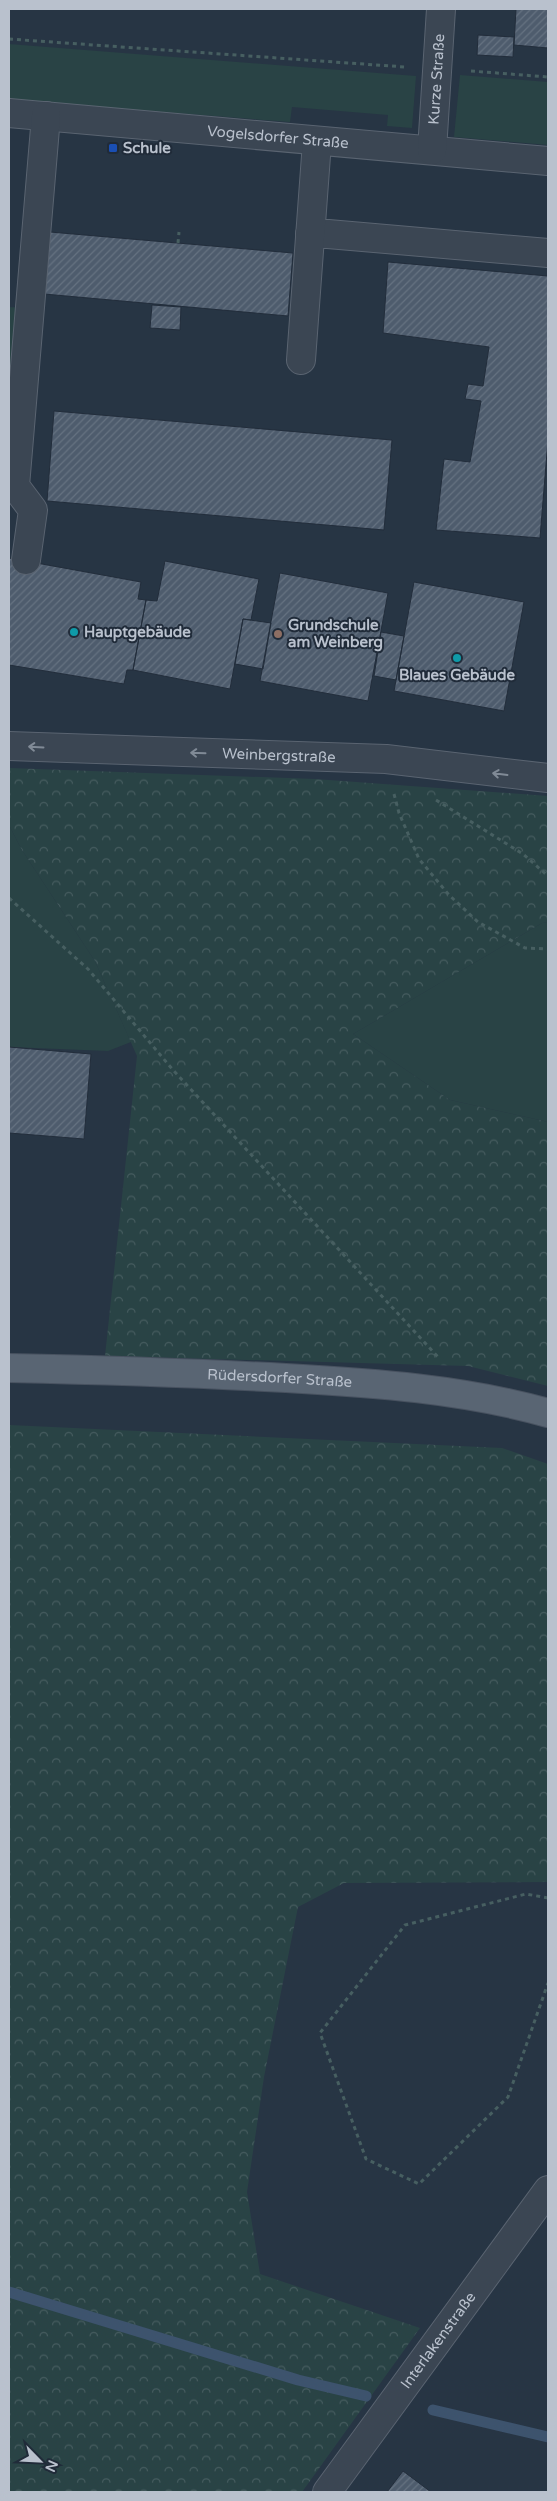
<svg xmlns="http://www.w3.org/2000/svg" width="557" height="2501" viewBox="0 0 557 2501" font-family="'Varela Round',sans-serif">
  <style>
    .green { fill: #294345 }
    .forest { fill: url(#forest-crowns) }
    .lines { fill: none; stroke-linecap: round; stroke-linejoin: round }
    .stream { stroke: #3d536d; stroke-width: 11 }
    .building { fill: url(#building-hatch); stroke: #222d3b }
    .minor-casing { stroke: #5a6471; stroke-width: 30 }
    .major-casing { stroke: #485260; stroke-width: 30 }
    .path { stroke: #475f61; stroke-width: 3; stroke-dasharray: 4 4; stroke-linecap: butt }
    .minor { stroke: #3b4653; stroke-width: 28 }
    .major { stroke: #596573; stroke-width: 28 }
    .oneway { stroke: #808a96 }
    .transit-dot { fill: #1a4fb4; stroke: #202b39; stroke-width: 2 }
    .culture-dot { fill: #0f9aa8; stroke: #202b39; stroke-width: 2 }
    .education-dot { fill: #8d6e63; stroke: #202b39; stroke-width: 2 }
    .labels { text-anchor: middle; stroke-width: 4; stroke-linejoin: round; paint-order: stroke }
    .street-label { font-size: 15px; fill: #b9c1cd; stroke: #202b39 }
    .poi-label { font-size: 15px; font-weight: bold; fill: #b9c1cd; stroke: #202b39; text-anchor: start }
  </style>
  <defs>
    <pattern id="forest-crowns" width="20" height="18" patternUnits="userSpaceOnUse" patternTransform="scale(1.25)"><rect width="20" height="18" fill="#294345"/><path d="M2 6a3 3 0 1 1 6 0M12 15a3 3 0 1 1 6 0" fill="none" stroke="#465c5f"/></pattern>
    <pattern id="building-hatch" width="6" height="6" patternUnits="userSpaceOnUse" patternTransform="scale(1.25)"><rect width="6" height="6" fill="#4e5c6d"/><path d="M-1 1l2-2M0 6l6-6M5 7l2-2" fill="none" stroke="#657281"/></pattern>
  </defs>
  <rect width="100%" height="100%" fill="#273544"/>
  <path class="green" d="M9,44L416,76L412,128L387,126L388,115L292,107L290,122L9,100Z
    M460,75L548,82V145L454,137Z
    M9,307L26,308L21,370L9,369Z
    M9,825L22,850L95,961L131,1042L108,1051L9,1047Z
    M548,922V1122L450,1100L353,1034L542,923Z"/>
  <path class="forest" d="M9,768L315,779L548,796V922L542,923L353,1034L450,1100L548,1122V1386L468,1366L105,1356L137,1056L95,961L22,850L9,825Z
    M9,1425L502,1448L548,1464V1882L344,1883L298,1907L264,2077L247,2192L260,2274L420,2328L302,2492H9Z"/>
  <g class="lines">
    <path class="stream" d="M9,2292L298,2380L366,2396
      M433,2410L548,2437"/>
  </g>
  <path class="building" d="M516,9H548V48L514,45Z
    M478,35L514,37L513,57L477,55Z
    M50,232L293,253L288,316L44,294Z
    M388,262L548,276V440L540,538L436,530L444,459L470,462L481,401L465,399L468,384L483,386L489,347L383,333Z
    M152,305L181,307L180,330L150,328Z
    M54,411L392,440L384,530L47,501Z
    M9,558L141,582L138,599L146,600L133,670H127L124,684L9,665Z
    M165,561L259,579L251,620L243,619L230,689L133,670L146,600L157,601Z
    M280,573L388,593L368,701L260,681Z
    M414,582L524,602L504,711L394,691Z
    M243,619L271,623L263,669L235,664Z
    M381,632L404,636L396,680L374,676Z
    M9,1047L91,1054L84,1139L9,1133Z
    M403,2471L431,2492H387Z"/>
  <g class="lines">
    <defs>
      <g id="minor">
        <path id="s1" d="M9,113L548,161"/>
        <path id="s2" d="M432,150L441,9"/>
        <path d="M310,234H328L548,253"/>
        <path d="M301,360L317,142"/>
        <path d="M26,560L33,510L15,486L46,116"/>
        <path id="s3" d="M9,746L386,759L548,778"/>
        <path id="s4" d="M327,2492L548,2190"/>
      </g>
      <g id="major">
        <path id="s5" d="M9,1368C101,1370 193,1373 286,1378C374,1383 463,1389 548,1413"/>
      </g>
    </defs>
    <use href="#minor" class="minor-casing"/>
    <use href="#major" class="major-casing"/>
    <path class="path" d="M9,39L405,67
      M471,71L548,77
      M178,243L179,232
      M394,794L399,813L419,859L449,895L478,922L525,948L548,949
      M436,800L523,854L548,876
      M9,898L88,969L173,1070L438,1357
      M548,1898L526,1894L405,1925L320,2033L366,2159L419,2184L508,2097L548,1983"/>
    <use href="#minor" class="minor"/>
    <use href="#major" class="major"/>
  </g>
  <defs><path id="oneway-shaft" d="M-6 0H5M1.5-3L5.5 0L1.5 3" fill="none" stroke-width="1.6" stroke-linecap="round" stroke-linejoin="round" transform="scale(1.25)"/></defs>
  <g class="oneway">
    <use href="#oneway-shaft" transform="translate(36 747) rotate(-177)"/>
    <use href="#oneway-shaft" transform="translate(198 753) rotate(-178)"/>
    <use href="#oneway-shaft" transform="translate(500 774) rotate(-173)"/>
  </g>
  <rect class="transit-dot" x="108" y="143" width="10" height="10" rx="2.5"/>
  <g class="culture-dot">
    <circle cx="74" cy="632" r="5"/>
    <circle cx="457" cy="658" r="5"/>
  </g>
  <circle class="education-dot" cx="278" cy="634" r="5"/>
  <g class="labels">
    <g class="street-label">
      <text dy="5" stroke="none"><textPath href="#s2" startOffset="71">Kurze Straße</textPath></text>
      <text dy="5" stroke="none"><textPath href="#s1" startOffset="270">Vogelsdorfer Straße</textPath></text>
      <text dy="5" stroke="none"><textPath href="#s3" startOffset="270">Weinbergstraße</textPath></text>
      <text dy="5" stroke="none"><textPath href="#s5" startOffset="271">Rüdersdorfer Straße</textPath></text>
      <text dy="5" stroke="none"><textPath href="#s4" startOffset="188">Interlakenstraße</textPath></text>
    </g>
    <g class="poi-label">
      <text x="123" y="153">Schule</text>
      <text x="288" y="630">Grundschule<tspan x="288" dy="17">am Weinberg</tspan></text>
      <text x="84" y="637">Hauptgebäude</text>
      <text x="457" y="680" text-anchor="middle">Blaues Gebäude</text>
    </g>
  </g>
  <rect width="557" height="2501" fill="none" stroke="#b9c1cd" stroke-width="20"/>
  <g transform="translate(40 2461) rotate(114)" stroke="#202b39" stroke-width="4" paint-order="stroke">
  <path d="M0-4L9 19L0 12L-9 19Z" fill="#b9c1cd"/>
  <text y="-8" font-size="14" font-weight="bold" text-anchor="middle" fill="#b9c1cd">N</text>
  </g>
</svg>
